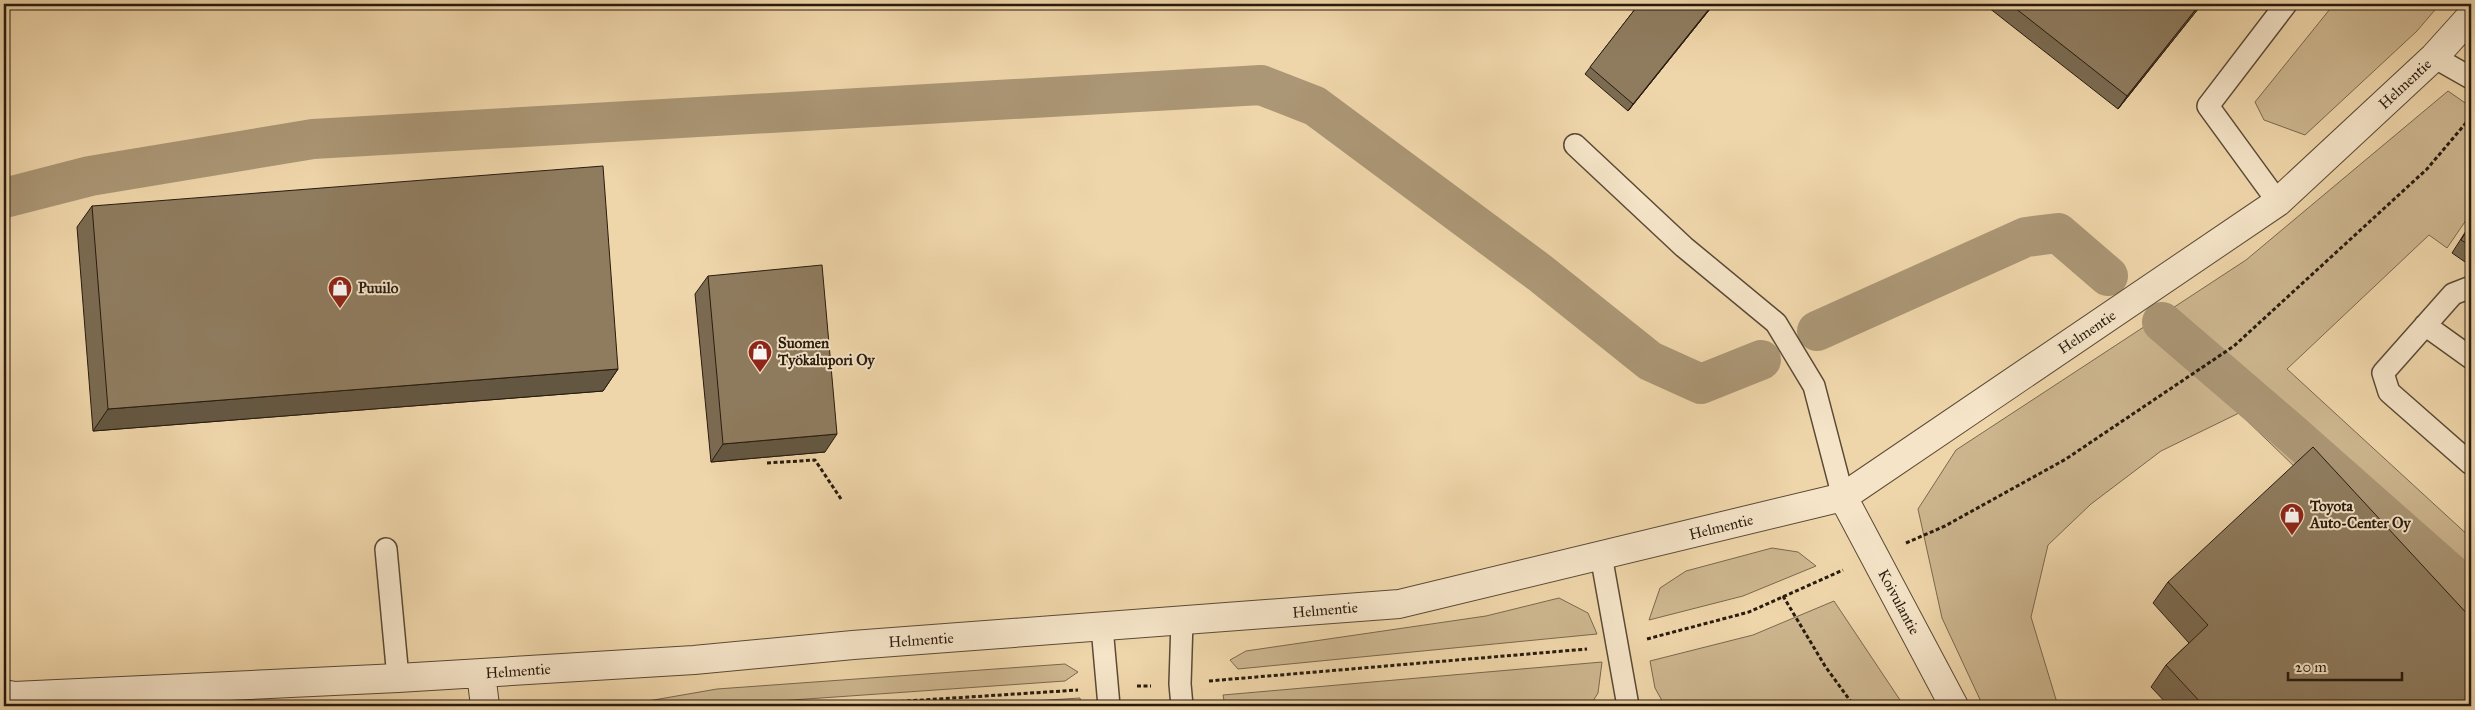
<svg xmlns="http://www.w3.org/2000/svg" width="2475" height="710" viewBox="0 0 2475 710" font-family="'IM FELL Great Primer',serif">
  <style>
    .green { fill: #cdb68f; stroke: #7a684e }
    .lines { fill: none; stroke-linecap: round; stroke-linejoin: round }
    .canal { stroke: #ab9675; stroke-width: 40 }
    .service-casing { stroke: #5a4a35; stroke-width: 24 }
    .tertiary-casing { stroke: #5a4a35; stroke-width: 30 }
    .path { stroke: #281b0e; stroke-width: 3; stroke-dasharray: 4 2.5; stroke-linecap: butt }
    .service { stroke: #f5e4c8; stroke-width: 21 }
    .tertiary { stroke: #f5e4c8; stroke-width: 28 }
    .wall { fill: #7b6b52; stroke: #281b0e }
    .shaded-wall { fill: #645742; stroke: #281b0e }
    .building { fill: #8f7c5f; stroke: #281b0e }
    .labels { text-anchor: middle; stroke-width: 4; stroke-linejoin: round; paint-order: stroke }
    .street-label { font-size: 15px; fill: #281b0e; stroke: #f5e4c8 }
    .poi-label { font-size: 15px; font-weight: bold; fill: #281b0e; stroke: #f5e4c8; text-anchor: start }
  </style>
  <rect width="100%" height="100%" fill="#efd6aa"/>
  <filter id="stains"><feTurbulence type="fractalNoise" baseFrequency=".004" numOctaves="4"/><feColorMatrix values="0 0 0 0 .2 0 0 0 0 .09 0 0 0 0 .02 0 0 0 .5 -.17"/></filter>
  <radialGradient id="worn" r=".72"><stop offset=".6" stop-color="#630" stop-opacity="0"/><stop offset="1" stop-color="#630" stop-opacity=".3"/></radialGradient>
  <path class="green" d="M2334,4H2440L2417,31L2305,135L2264,120L2255,102Z
    M2448,91L2471,107V213L2447,248L2429,235L2287,369L2471,538V657L2297,469L2239,413L2161,451L2091,504L2048,545L2031,617L2058,706H1983L1942,618L1918,509L1956,450L2246,260Z
    M1772,548L1798,552L1816,566L1743,596L1649,620L1660,588L1686,571Z
    M1559,598L1588,613L1597,634L1238,669L1230,660L1246,651L1486,616Z
    M1834,601L1904,706H1763L1761,704L1758,706H1665L1655,688L1650,661L1753,635Z
    M1602,662L1598,693L1590,706H1225L1223,695Z
    M1065,664L1078,672L1065,681L706,706H619L717,689Z
    M1080,698L1081,706H956Z"/>
  <g class="lines">
    <path class="canal" d="M4,198L90,176L313,139L1261,85L1315,106L1540,273L1650,361L1701,384L1761,360
      M2162,322L2291,433L2471,592
      M1817,331L2026,237L2058,233L2108,276"/>
    <defs>
      <path id="service" d="M2434,57L2471,78
        M1575,145L1684,247L1776,323L1814,386L1843,497
        M2278,202L2208,106L2286,4
        M2471,287L2453,294L2383,373L2389,392L2471,464
        M2425,325L2471,358
        M386,549L398,678
        M1601,555L1628,706
        M1182,621L1180,684L1182,706
        M1102,627L1109,706
        M175,706L177,688"/>
      <path id="tertiary" d="M1843,497L1954,706
        M481,673L485,706
        M4,694L14,696L398,678L694,660L853,645L1399,604L1843,497L2278,202L2434,57L2471,16"/>
    </defs>
    <use href="#service" class="service-casing"/>
    <use href="#tertiary" class="tertiary-casing"/>
    <path class="path" d="M767,463L815,460L841,499
      M1906,543L1945,526L2066,459L2234,346L2427,169L2471,117
      M1783,596L1825,666L1854,706
      M1647,639L1749,612L1843,570
      M1209,681L1587,649
      M1137,686H1151
      M829,706L1078,690"/>
    <use href="#service" class="service"/>
    <use href="#tertiary" class="tertiary"/>
  </g>
  <path class="wall" d="M1639,4H1714L1628,111L1585,74Z
    M1984,4H2202L2118,109Z
    M92,206L618,369L603,391L93,431L77,227Z
    M2471,223V266L2452,253Z
    M708,276L825,452L711,462L695,294Z
    M2168,582L2471,706H2169L2151,687L2166,665L2189,643L2153,603Z"/>
  <path class="shaded-wall" d="M1713,4H1714L1628,111L1633,104Z
    M2200,4H2202L2118,109L2127,96Z
    M618,369L603,391L93,431L108,409Z
    M837,434L825,452L711,462L723,444Z"/>
  <path class="building" d="M1639,4H1713L1633,104L1590,67Z
    M2010,4H2200L2127,96Z
    M603,166L618,369L108,409L92,206Z
    M2471,224V246L2461,240Z
    M822,265L837,434L723,444L708,276Z
    M2313,447L2471,618V706H2204L2166,665L2208,625L2168,582Z"/>
  <defs>
    <symbol id="shop-pin" viewBox="-11 -11 22 30"><path d="M0 17L-7.5 6A9.5 9.5 0 1 1 7.5 6Z" fill="#8f2418" stroke="#f5e4c8"/><path d="M-5-2.5h2.3a2.7 3.5 0 0 1 5.4 0H5L5.5 6h-11ZM-1.5-2.5h3a1.5 2.3 0 0 0-3 0Z" fill="#fff"/></symbol>
  </defs>
  <g fill-rule="evenodd">
    <use href="#shop-pin" x="326" y="274" width="28" height="38"/>
    <use href="#shop-pin" x="746" y="338" width="28" height="38"/>
    <use href="#shop-pin" x="2278" y="501" width="28" height="38"/>
  </g>
  <g class="labels">
    <g class="street-label">
      <text transform="translate(2405 84) rotate(-43)" y="5">Helmentie</text>
      <text transform="translate(2087 332) rotate(-34)" y="5">Helmentie</text>
      <text transform="translate(1721 527) rotate(-14)" y="5">Helmentie</text>
      <text transform="translate(1899 602) rotate(62)" y="5">Koivulantie</text>
      <text transform="translate(1325 610) rotate(-5)" y="5">Helmentie</text>
      <text transform="translate(921 640) rotate(-4)" y="5">Helmentie</text>
      <text transform="translate(518 671) rotate(-4)" y="5">Helmentie</text>
    </g>
    <g class="poi-label">
      <text x="358" y="293">Puuilo</text>
      <text x="778" y="348">Suomen<tspan x="778" dy="17">Työkalupori Oy</tspan></text>
      <text x="2310" y="511">Toyota<tspan x="2310" dy="17">Auto-Center Oy</tspan></text>
    </g>
  </g>
  <rect width="2475" height="710" fill="none" stroke="#efd6aa" stroke-width="20"/>
  <rect x="5" y="5" width="2465" height="700" fill="none" stroke="#281b0e" stroke-width="2.5"/>
  <rect x="10" y="10" width="2455" height="690" fill="none" stroke="#281b0e"/>
  <path d="M2288 672v8h114v-8" fill="none" stroke="#281b0e" stroke-width="2.5"/>
  <text x="2295" y="672" font-size="15" fill="#281b0e" stroke="#f5e4c8" stroke-width="4" paint-order="stroke">20 m</text>
  <rect width="100%" height="100%" filter="url(#stains)"/>
  <rect width="100%" height="100%" fill="url(#worn)"/>
</svg>
